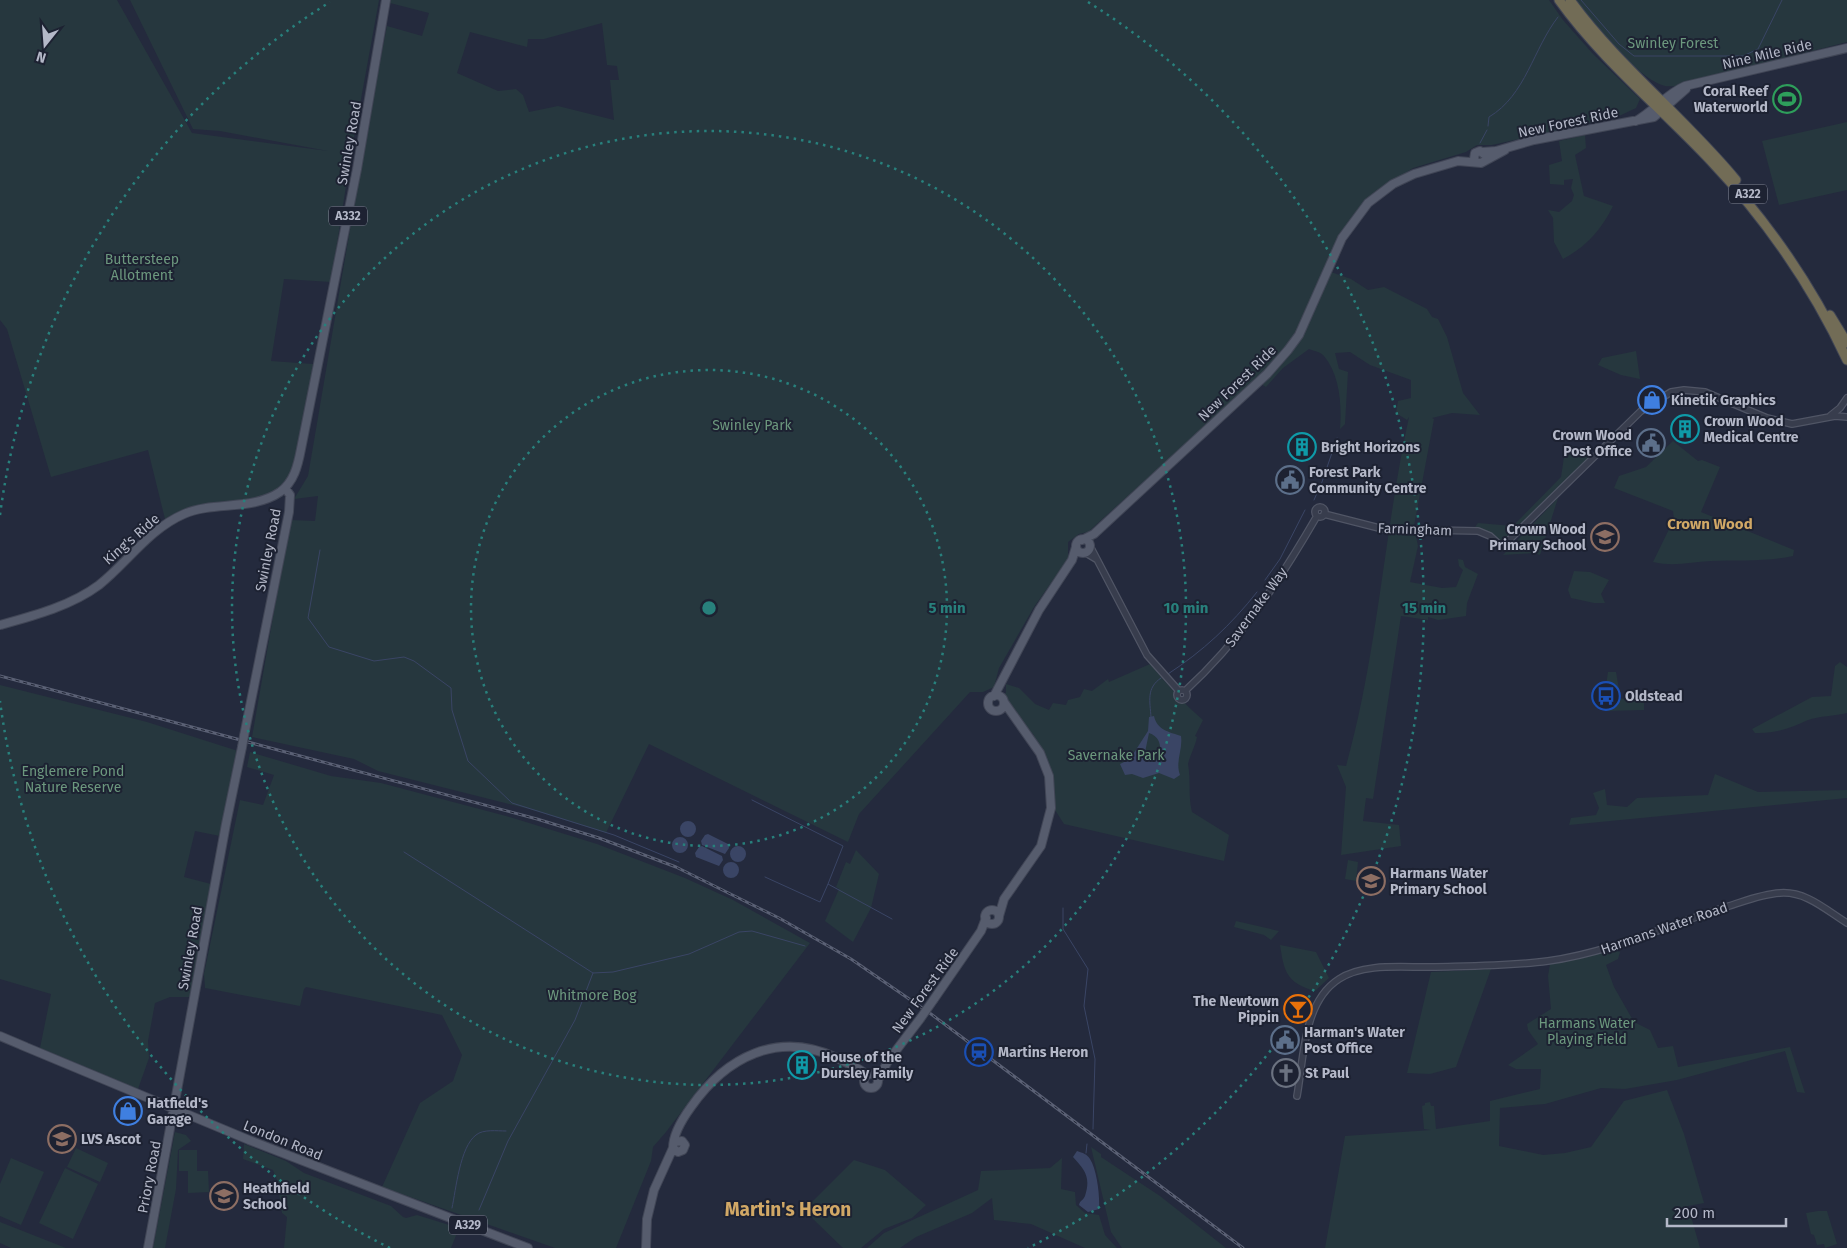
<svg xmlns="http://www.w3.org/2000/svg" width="1847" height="1248" viewBox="0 0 1847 1248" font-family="'Fira Sans',sans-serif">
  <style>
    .green { fill: #26373e; fill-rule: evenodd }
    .water { fill: #3a4565; fill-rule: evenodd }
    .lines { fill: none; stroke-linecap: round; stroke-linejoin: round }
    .stream { stroke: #3a4565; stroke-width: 1 }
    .minor-casing { stroke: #505565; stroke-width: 8 }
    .major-casing { stroke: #414656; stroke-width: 10 }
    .highway-casing { stroke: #404555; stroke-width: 11 }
    .minor { stroke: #383d4d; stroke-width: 5.5 }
    .major { stroke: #565c6d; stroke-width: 8 }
    .highway { stroke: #726c56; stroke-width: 9 }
    .rail-casing { stroke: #5a6074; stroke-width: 3 }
    .rail { stroke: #1d2232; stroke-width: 1; stroke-dasharray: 4; stroke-linecap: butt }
    .major-bridge-casing { stroke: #414656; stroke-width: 10; stroke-linecap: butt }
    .major-bridge { stroke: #565c6d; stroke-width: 8 }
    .ring { fill: none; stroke: #28807c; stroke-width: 2.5; stroke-dasharray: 2.5 5 }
    .labels { text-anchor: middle; stroke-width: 4; stroke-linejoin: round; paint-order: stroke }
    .shield { fill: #1d2232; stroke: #878b9b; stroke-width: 1 }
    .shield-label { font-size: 12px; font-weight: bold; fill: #b4b8c8 }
    .park-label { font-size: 14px; fill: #6c987e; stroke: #1d2232 }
    .street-label { font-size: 14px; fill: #b4b8c8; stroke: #1d2232 }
    .poi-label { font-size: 14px; font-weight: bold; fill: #b4b8c8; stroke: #1d2232; text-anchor: start }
    .neighbourhood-label { font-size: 15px; font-weight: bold; fill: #d1a866; stroke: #1d2232 }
    .district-label { font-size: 19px; font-weight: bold; fill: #d1a866; stroke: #1d2232 }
    .centre { fill: #28807c; stroke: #1d2232; stroke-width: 2.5 }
    .ring-label { font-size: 15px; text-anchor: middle; font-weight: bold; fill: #28807c; stroke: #1d2232; stroke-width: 4; stroke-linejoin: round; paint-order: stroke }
  </style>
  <rect width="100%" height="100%" fill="#242a3d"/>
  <path class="green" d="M0,0H117L192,133L328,151L220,131L193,129L130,0H379L351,154L331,282L284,279L271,361L313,364C308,393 303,448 291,473C286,485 270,495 258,497C225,504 196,501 165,519L148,450L51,477L7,329L0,320Z
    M391,0H1549L1563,20L1593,54L1640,99L1636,108L1617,117L1492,145H1477L1466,152L1413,168L1368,198L1340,235L1298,331L1265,372L1088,532L1079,534L1068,542V559L1034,607L999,668L994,687L983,692H970L859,814L848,842L649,744L606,833L529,809L378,771L354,759L252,737L290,520L315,521L318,496L294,499L308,476C334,326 358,175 387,26L422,36L429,13L390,3ZM602,23L607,65L617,66L619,80H610L614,120L558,106L529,112L523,95L516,89L498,91L457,73L470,32L527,47L528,39H544Z
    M1576,0H1847V42L1677,86C1672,86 1666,87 1662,85C1636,76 1591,23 1576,0Z
    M1847,122V190L1779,205L1762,141Z
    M1585,135L1586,148L1575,155L1584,196L1613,206C1602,229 1586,247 1563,259L1554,242L1553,218L1548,210L1559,212L1572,201L1574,195L1571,188L1573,179L1564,180V185L1550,184L1549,165L1562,161L1559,141Z
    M1331,272L1351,279L1368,290L1384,287L1427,309L1432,317L1438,319L1447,337L1463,393L1480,415L1452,413L1432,418L1434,419L1414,526L1418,546L1410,582L1442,588L1456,587L1463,570L1459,566L1458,559L1463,560L1465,567L1478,574L1467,603L1466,616L1438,620L1428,617V620L1401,616L1373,799L1366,798L1363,821L1399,825L1401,846L1341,855L1346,787L1337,765L1346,766C1378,652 1384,532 1409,417L1407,420L1396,413L1398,401L1411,398V380L1370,365L1350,352L1335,353L1339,369L1348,372L1345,424L1340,429C1342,406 1340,375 1324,356C1321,352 1314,351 1309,349L1283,368L1266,387L1261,384L1299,335Z
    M1636,351L1640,379L1621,375L1598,365L1602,358Z
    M1673,441L1698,461L1702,460L1720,467L1701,512L1794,550L1793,556C1766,562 1739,560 1711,561C1691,562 1674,567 1653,562L1674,519L1673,511L1614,488L1619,476L1646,467Z
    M1570,445L1593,455L1516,531L1501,543L1491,533L1475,527L1478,523L1513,526L1561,477L1564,457L1563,452Z
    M1558,498L1540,555L1534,553L1503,555Z
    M1574,571L1590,572L1609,580L1601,594L1605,603H1594L1571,598L1568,590Z
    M1840,662L1847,667V713C1835,716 1819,716 1808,720C1790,728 1776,734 1755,733L1752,729L1812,697L1831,696L1835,666Z
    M1150,664C1167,684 1183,703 1203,720L1195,736L1197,737C1195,747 1190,755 1188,764C1191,780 1188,796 1192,812L1229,835L1224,861L1064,824L1055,810L1051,774L1033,734L1013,713L1004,693H1006V684L1019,688L1035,704L1049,710L1053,703L1066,705L1068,700L1080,697L1084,689L1092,691L1108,679L1109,682Z
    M1608,672H1616L1620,695L1605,693Z
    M0,685L147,722L238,751L220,836L195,831L184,877L211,884L197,961L193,997H170L155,1003L148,1041L149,1058L138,1089L40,1048L51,994L0,979Z
    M1606,696L1644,702V710L1606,711Z
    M250,752L331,776L381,783L506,816L597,844L685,878L733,900L810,943L666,1132L653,1147L651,1161L616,1248H555L382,1187L420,1103L453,1081L462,1055L442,1015L306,987L304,989L300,1006L205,988L204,974L240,800L263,805L274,775L247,767Z
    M1715,774L1758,792L1847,790V798L1569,825L1571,818L1596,815L1599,808L1593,793L1605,789L1607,805L1627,807L1637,798L1708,795Z
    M856,850L879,874L871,908L853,942L825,921L839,889L836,887L846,862L850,864Z
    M1348,860L1358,862L1356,881L1345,879Z
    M1236,921L1279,931L1271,940L1264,935L1234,927Z
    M1280,945L1316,952L1329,978L1315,991C1286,983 1284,971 1280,945Z
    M1615,950L1620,952L1618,959L1606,965L1614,987L1634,1022L1650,1030L1658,1048L1673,1046L1678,1067L1790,1047L1805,1093L1797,1092L1785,1051L1677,1080L1625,1089L1601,1088L1545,1104L1500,1108L1499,1146L1543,1155L1565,1153L1591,1147L1624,1101L1667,1090L1684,1134L1704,1203L1688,1206L1700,1248H1325L1345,1136L1431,1130L1424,1129L1422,1106L1425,1105V1103L1430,1102L1431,1106H1434L1436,1129L1490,1121V1101L1540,1089L1541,1069H1516L1508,1065L1538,1044L1528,1030L1527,1024L1551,1009L1548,976L1550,964Z
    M1491,969L1456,1067L1430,1074L1407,1073L1431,972Z
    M175,1132L186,1135L191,1141L178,1150L176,1189L165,1248H153Z
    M244,1144L286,1161L304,1173L391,1206L403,1217L406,1218L417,1215L459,1228L451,1248H284L287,1217L282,1213L277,1180L273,1170L243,1159Z
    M1091,1147L1101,1154V1157L1160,1196L1226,1248H1122L1111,1232Z
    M76,1148L108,1163L100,1182L67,1167Z
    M179,1150H197V1171H208L209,1192L188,1193V1171H179Z
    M11,1158L44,1172L21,1225L0,1216V1184Z
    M1062,1158L1061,1189L1075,1192L1076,1205L1085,1213L1099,1215L1105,1235L1117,1248H1085L1031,1224L994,1220L992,1198L972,1213L916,1237L900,1248H867L884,1233L978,1190L981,1171L1050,1168Z
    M854,1160L885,1170L926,1205L912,1218L884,1229L861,1248H843L813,1219L807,1207Z
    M65,1168L98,1184L73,1239L39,1223Z
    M1818,1211H1827L1837,1244L1825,1248L1824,1244L1817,1245L1814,1235L1811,1234L1806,1213Z
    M0,1222L66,1248H11L0,1243Z"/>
  <path class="water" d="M1154,716C1157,730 1169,732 1181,736C1183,750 1175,761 1180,775L1174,779L1159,773L1143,778L1132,774L1125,775L1120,764L1130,759L1148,731L1149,717ZM1149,733C1160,737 1161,745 1160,756L1154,761L1144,757Z
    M680 829a8 8 0 1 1 16 0a8 8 0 1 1-16 0Z
    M708,834L728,844L729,848L725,854L702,845L701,841L705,835Z
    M672 845a8 8 0 1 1 16 0a8 8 0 1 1-16 0Z
    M702,846L722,856L723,860L719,866L696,857L695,853L699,847Z
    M730 854a8 8 0 1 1 16 0a8 8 0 1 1-16 0Z
    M723 870a8 8 0 1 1 16 0a8 8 0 1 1-16 0Z
    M1077,1151C1083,1153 1087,1154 1090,1159C1097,1170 1100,1196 1099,1209L1088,1212L1079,1205C1080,1200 1083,1201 1085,1196C1091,1177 1085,1170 1073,1157Z"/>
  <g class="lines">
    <path class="stream" d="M1581,0L1619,44L1634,56H1743L1758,49L1782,0
      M1488,126L1489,117C1526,95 1533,49 1558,17
      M1480,143L1487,130
      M1314,500L1322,482L1337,438
      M320,550L308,618L329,647L374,661L404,657L414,661L451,688L452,710L468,761L512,803L614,835L679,862
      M1265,580L1280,559L1305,510
      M1168,674C1203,651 1231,625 1257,592
      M1151,717C1150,701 1146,688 1161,678
      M752,800L843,846L828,884
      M404,852L593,973L613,972L689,954L739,932L752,931L805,946
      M765,877L820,902L828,884L892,919
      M1063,908V929L1088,969L1084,1006L1095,1059L1093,1129
      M1086,1153L1087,1144
      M452,1208C456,1189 460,1147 476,1135C483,1129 497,1131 506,1131
      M479,1210L508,1141L575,1020L593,973"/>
    <defs>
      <path id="minor" d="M1830,416L1840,408L1847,398
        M1315 512a5 5 0 1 1 10 0a5 5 0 1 1-10 0Z
        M1324,514L1383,529L1478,531L1490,536L1502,547L1641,411L1671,392L1684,390L1705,392L1767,418L1792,424L1835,416L1847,417
        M1090,546L1147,655L1179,691
        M1086,553L1096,559
        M1177 695a5 5 0 1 1 10 0a5 5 0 1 1-10 0Z
        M1185,691C1240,641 1280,580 1317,516
        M1297,1096C1304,1057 1303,1002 1339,979C1365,962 1406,968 1435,967C1473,966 1511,966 1548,961C1612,952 1668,925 1729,906C1745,901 1762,894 1780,893C1806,891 1826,910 1847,923"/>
      <path id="major" d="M1636,121C1654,111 1666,94 1685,86L1847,48
        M1483,152L1496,151L1534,140L1654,117L1686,89
        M1476,162L1474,159L1475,153L1480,151L1485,155
        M1076 546a7 7 0 1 1 14 0a7 7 0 1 1-14 0Z
        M1082,540L1094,534L1267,374L1288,350L1299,335L1342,238L1368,203L1393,184L1414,174L1458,161L1481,163L1505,150
        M0,625C33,616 71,606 99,585C127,563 149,529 184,514C214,501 252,511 280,492C294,482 298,465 301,449L357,169L386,0
        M988 703a8 8 0 1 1 16 0a8 8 0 1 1-16 0Z
        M994,696L1039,610L1072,560L1076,547
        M244,736L289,512L290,495L285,488
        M985 917a7 7 0 1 1 14 0a7 7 0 1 1-14 0Z
        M999,916L1004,899L1041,846L1051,808L1049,776L1040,753L1004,702
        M934,999L981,931L986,918
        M0,1036L26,1047
        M21,1045L249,1140L528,1248
        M864 1081a7 7 0 1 1 14 0a7 7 0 1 1-14 0Z
        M878,1080L888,1061L920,1019
        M674,1142L682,1141L685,1145L683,1150L678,1152L673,1148C673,1134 683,1118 691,1107C726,1057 778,1030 837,1058C846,1063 860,1068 867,1075
        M148,1248L226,824L242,747
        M646,1248L647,1219L654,1190L673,1148"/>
      <path id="highway" d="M1559,0C1602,60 1660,107 1710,160C1765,218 1813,287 1847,360
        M1570,0C1617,65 1684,117 1736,180
        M1830,315L1847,343"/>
    </defs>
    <use href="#minor" class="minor-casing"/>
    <use href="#major" class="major-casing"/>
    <use href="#highway" class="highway-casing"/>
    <use href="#minor" class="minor"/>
    <use href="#major" class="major"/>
    <use href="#highway" class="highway"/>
    <defs>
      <path id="rail" d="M0,676L537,819L599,838L676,867L779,918L851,959L931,1014L1243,1248"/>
    </defs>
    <use href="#rail" class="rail-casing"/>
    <use href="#rail" class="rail"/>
    <defs>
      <path id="major-bridge" d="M242,747L244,736
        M920,1019L934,999"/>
    </defs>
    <use href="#major-bridge" class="major-bridge-casing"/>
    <use href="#major-bridge" class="major-bridge"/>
  </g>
  <g class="ring">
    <circle cx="709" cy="608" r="238"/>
    <circle cx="709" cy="608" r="477"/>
    <path d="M390 1248A715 715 0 0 1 0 701M0 515A715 715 0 0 1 330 2M1088 2A715 715 0 0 1 1028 1248"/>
  </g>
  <defs>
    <symbol id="stadium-ring" viewBox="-11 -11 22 22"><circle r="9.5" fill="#1d2232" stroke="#2e9e5b" stroke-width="1.5"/><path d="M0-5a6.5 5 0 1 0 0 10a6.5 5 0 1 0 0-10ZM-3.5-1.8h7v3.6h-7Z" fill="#2e9e5b"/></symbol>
    <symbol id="shop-ring" viewBox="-11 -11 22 22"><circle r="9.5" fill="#1d2232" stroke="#3f7fe0" stroke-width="1.5"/><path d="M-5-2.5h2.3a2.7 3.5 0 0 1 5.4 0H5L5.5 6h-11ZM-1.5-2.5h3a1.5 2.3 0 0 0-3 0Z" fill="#3f7fe0"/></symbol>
    <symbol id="building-ring" viewBox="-11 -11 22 22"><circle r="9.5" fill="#1d2232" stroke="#0f9aa8" stroke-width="1.5"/><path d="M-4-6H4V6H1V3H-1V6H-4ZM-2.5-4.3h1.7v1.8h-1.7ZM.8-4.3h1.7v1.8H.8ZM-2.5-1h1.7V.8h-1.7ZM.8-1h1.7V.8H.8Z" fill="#0f9aa8"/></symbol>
    <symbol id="civic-ring" viewBox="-11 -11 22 22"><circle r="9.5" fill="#1d2232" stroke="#5c6f8a" stroke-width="1.5"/><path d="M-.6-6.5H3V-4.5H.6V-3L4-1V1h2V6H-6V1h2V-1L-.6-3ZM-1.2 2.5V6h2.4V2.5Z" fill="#5c6f8a"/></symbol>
    <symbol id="school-ring" viewBox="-11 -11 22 22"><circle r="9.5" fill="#1d2232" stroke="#8d6e63" stroke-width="1.5"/><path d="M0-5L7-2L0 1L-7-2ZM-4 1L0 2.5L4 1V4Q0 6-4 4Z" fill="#8d6e63"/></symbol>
    <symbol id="bus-ring" viewBox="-11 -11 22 22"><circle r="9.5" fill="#1d2232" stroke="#1a4fb4" stroke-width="1.5"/><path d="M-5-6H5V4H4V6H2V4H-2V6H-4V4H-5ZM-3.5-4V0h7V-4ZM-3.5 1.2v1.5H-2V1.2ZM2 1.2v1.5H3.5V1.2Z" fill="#1a4fb4"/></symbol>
    <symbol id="bar-ring" viewBox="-11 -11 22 22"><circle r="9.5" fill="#1d2232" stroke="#e8710a" stroke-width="1.5"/><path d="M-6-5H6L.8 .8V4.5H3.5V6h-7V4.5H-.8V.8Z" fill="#e8710a"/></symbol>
    <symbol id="station-ring" viewBox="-11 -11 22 22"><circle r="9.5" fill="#1d2232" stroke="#1a4fb4" stroke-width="1.5"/><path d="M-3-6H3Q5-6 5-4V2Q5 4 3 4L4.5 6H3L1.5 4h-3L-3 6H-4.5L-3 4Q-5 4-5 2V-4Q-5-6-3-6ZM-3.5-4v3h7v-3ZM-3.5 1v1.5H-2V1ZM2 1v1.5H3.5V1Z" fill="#1a4fb4"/></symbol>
    <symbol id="church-ring" viewBox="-11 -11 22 22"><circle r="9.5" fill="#1d2232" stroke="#6b7280" stroke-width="1.5"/><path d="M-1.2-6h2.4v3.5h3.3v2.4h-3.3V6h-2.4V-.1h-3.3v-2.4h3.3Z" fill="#6b7280"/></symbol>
  </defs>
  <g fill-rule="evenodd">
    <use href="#stadium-ring" x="1771" y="83" width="32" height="32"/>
    <use href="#shop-ring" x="1636" y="384" width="32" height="32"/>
    <use href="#building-ring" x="1669" y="413" width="32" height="32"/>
    <use href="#civic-ring" x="1635" y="427" width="32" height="32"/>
    <use href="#building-ring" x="1286" y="431" width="32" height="32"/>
    <use href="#civic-ring" x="1274" y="464" width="32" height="32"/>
    <use href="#school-ring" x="1589" y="521" width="32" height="32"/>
    <use href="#bus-ring" x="1590" y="680" width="32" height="32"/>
    <use href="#school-ring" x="1355" y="865" width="32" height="32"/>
    <use href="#bar-ring" x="1282" y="993" width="32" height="32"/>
    <use href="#civic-ring" x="1269" y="1024" width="32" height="32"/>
    <use href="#station-ring" x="963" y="1036" width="32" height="32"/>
    <use href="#building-ring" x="786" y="1049" width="32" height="32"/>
    <use href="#church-ring" x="1270" y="1057" width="32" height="32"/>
    <use href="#shop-ring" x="112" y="1095" width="32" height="32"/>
    <use href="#school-ring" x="46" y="1123" width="32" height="32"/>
    <use href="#school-ring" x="208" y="1180" width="32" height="32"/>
  </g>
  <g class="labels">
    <g class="shield">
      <rect x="1729" y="184.5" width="38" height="19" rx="4"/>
      <rect x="329" y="206.5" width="38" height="19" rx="4"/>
      <rect x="449" y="1215.5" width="38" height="19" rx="4"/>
    </g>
    <g class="shield-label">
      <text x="1748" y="198">A322</text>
      <text x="348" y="220">A332</text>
      <text x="468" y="1229">A329</text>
    </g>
    <g class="park-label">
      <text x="1673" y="48">Swinley Forest</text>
      <text x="142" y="264">Buttersteep<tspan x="142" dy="16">Allotment</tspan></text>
      <text x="752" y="430">Swinley Park</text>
      <text x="1116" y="760">Savernake Park</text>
      <text x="73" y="776">Englemere Pond<tspan x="73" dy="16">Nature Reserve</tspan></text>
      <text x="592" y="1000">Whitmore Bog</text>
      <text x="1587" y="1028">Harmans Water<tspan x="1587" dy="16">Playing Field</tspan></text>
    </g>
    <g class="street-label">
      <text transform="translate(1767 54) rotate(-13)" y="5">Nine Mile Ride</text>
      <text transform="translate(1568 122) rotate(-12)" y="5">New Forest Ride</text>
      <text transform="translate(349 143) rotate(-80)" y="5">Swinley Road</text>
      <text transform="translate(1237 383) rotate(-44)" y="5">New Forest Ride</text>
      <text transform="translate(1415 529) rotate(2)" y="5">Farningham</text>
      <text transform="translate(131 539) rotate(-41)" y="5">King's Ride</text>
      <text transform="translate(268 550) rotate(-79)" y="5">Swinley Road</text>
      <text transform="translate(1256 607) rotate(-54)" y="5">Savernake Way</text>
      <text transform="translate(1664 928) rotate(-19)" y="5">Harmans Water Road</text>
      <text transform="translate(190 948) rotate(-80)" y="5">Swinley Road</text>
      <text transform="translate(925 990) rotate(-54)" y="5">New Forest Ride</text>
      <text transform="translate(283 1140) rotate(22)" y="5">London Road</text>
      <text transform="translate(149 1177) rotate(-79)" y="5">Priory Road</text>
    </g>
    <g class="poi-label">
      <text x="1768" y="96" text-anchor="end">Coral Reef<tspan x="1768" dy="16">Waterworld</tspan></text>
      <text x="1671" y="405">Kinetik Graphics</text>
      <text x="1704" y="426">Crown Wood<tspan x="1704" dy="16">Medical Centre</tspan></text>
      <text x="1632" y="440" text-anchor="end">Crown Wood<tspan x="1632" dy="16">Post Office</tspan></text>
      <text x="1321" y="452">Bright Horizons</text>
      <text x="1309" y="477">Forest Park<tspan x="1309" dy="16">Community Centre</tspan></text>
      <text x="1586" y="534" text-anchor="end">Crown Wood<tspan x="1586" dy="16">Primary School</tspan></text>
      <text x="1625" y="701">Oldstead</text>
      <text x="1390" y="878">Harmans Water<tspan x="1390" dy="16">Primary School</tspan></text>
      <text x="1279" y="1006" text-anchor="end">The Newtown<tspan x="1279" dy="16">Pippin</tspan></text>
      <text x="1304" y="1037">Harman's Water<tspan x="1304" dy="16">Post Office</tspan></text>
      <text x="998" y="1057">Martins Heron</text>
      <text x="821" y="1062">House of the<tspan x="821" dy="16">Dursley Family</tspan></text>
      <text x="1305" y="1078">St Paul</text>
      <text x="147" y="1108">Hatfield's<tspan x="147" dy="16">Garage</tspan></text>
      <text x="81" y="1144">LVS Ascot</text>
      <text x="243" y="1193">Heathfield<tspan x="243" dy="16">School</tspan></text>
    </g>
    <g class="neighbourhood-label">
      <text x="1710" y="529">Crown Wood</text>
    </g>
    <g class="district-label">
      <text x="788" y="1216">Martin's Heron</text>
    </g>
  </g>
  <circle cx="709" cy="608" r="8" class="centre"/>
  <g class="ring-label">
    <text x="947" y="613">5 min</text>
    <text x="1186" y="613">10 min</text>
    <text x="1424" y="613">15 min</text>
  </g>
  <g transform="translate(45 45) rotate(197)" stroke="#1d2232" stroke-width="4" paint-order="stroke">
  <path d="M0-4L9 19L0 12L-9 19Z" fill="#b4b8c8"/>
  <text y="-8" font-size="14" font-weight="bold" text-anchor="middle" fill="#b4b8c8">N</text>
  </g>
  <path d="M1667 1218v8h119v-8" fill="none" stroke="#b4b8c8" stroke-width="2.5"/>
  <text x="1674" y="1218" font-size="15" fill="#b4b8c8" stroke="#1d2232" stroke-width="4" paint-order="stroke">200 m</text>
</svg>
